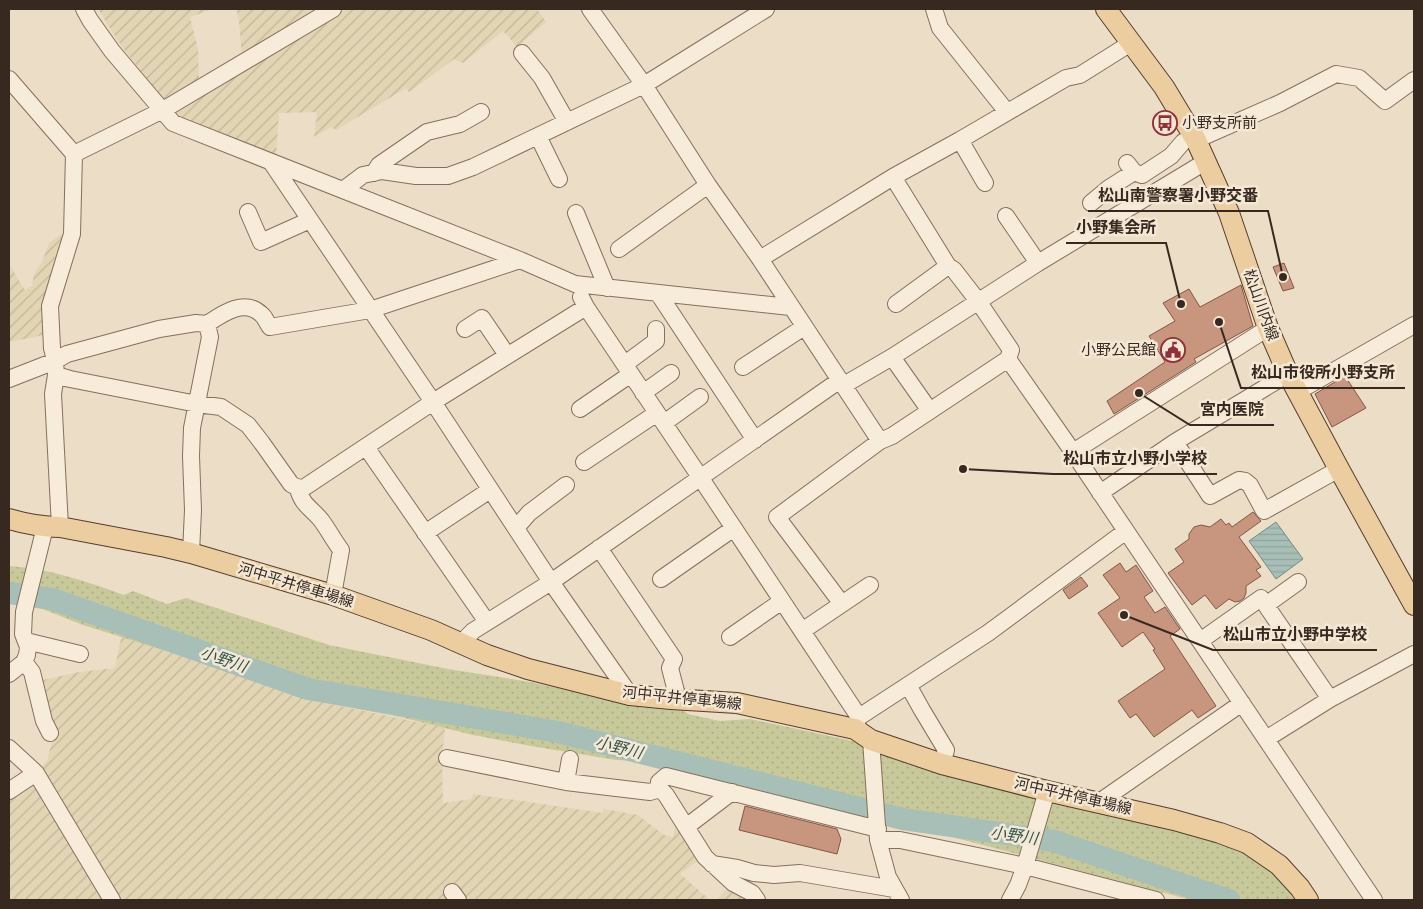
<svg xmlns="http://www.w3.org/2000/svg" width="1423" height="909" viewBox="0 0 1423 909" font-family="'Libre Baskerville','Noto Sans JP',serif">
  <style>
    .farmland { fill: url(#farmland-furrows) }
    .grass { fill: url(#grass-dots) }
    .water { fill: url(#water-rules); stroke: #6e8d83 }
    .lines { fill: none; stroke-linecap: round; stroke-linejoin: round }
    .river { stroke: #a7bfb6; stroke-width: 22 }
    .building { fill: #c8957e; stroke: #845744 }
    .minor-casing { stroke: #866f5d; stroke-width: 18 }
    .major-casing { stroke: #543e30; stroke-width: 22 }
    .minor { stroke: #f7ebd9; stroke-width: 16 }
    .major { stroke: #eccda0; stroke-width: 20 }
    .labels { text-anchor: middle; stroke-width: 5; stroke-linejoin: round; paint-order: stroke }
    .poi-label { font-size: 15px; fill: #372920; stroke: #f4e8d5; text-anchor: start }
    .street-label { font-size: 15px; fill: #372920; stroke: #f4e8d5 }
    .water-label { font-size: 16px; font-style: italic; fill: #305650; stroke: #f4e8d5 }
    .leader { fill: none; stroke: #372920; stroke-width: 2 }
    .callout-dot { fill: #372920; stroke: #f4e8d5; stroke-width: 2 }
    .callout-label { font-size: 16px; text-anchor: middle; font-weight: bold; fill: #372920; stroke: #f4e8d5; stroke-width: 5; stroke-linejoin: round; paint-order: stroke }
  </style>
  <defs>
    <pattern id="farmland-furrows" width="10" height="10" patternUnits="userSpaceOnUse" patternTransform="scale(1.25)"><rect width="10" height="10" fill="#e1d5b4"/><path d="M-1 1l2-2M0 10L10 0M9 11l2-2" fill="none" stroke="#c2b79a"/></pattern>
    <pattern id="grass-dots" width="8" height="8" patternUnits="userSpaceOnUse" patternTransform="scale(1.25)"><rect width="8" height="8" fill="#c8c99a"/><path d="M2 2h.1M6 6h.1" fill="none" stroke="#acad84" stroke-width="1.8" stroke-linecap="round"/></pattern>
    <pattern id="water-rules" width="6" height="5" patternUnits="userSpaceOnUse" patternTransform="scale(1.25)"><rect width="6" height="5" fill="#a7bfb6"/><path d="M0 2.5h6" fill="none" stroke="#90a49c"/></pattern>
  </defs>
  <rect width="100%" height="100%" fill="#ecddc6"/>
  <path class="farmland" d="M98,9H213L190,17L198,49L199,84L167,104L122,47Z
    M236,9H321L242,58L239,21Z
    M345,9H537L546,22L517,47L503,31L463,63L454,59L409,92L406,88L336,130L331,127L314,137L317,112L279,113L276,154L272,155L177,118L173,112Z
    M62,234L67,238L44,335L9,342V264L25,290L32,286L34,274L42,262L49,243Z
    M121,637L249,677L305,693L322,702L445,728L442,757L443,803L472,799L473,794L603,813L604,809L638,815L664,835L673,837L676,823L699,860L680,874L710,900H349L348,898L345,900H115L39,770L47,761L54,734L38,681L79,672L115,668Z
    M32,781L107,900H9V796Z
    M729,886L741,895L747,900H717Z"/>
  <path class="grass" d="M9,566C51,569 85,581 124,595L133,591L167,604L186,598L329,645L448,669L530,682L611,699L680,707L688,714L720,721L750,719L853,741L896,755L1242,847L1262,860L1298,900H1191L884,819L778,794L659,762L616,760L531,746L473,735L400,717L322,702L305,693L249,677L121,637L83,625L20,600L9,599Z"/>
  <path class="water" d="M1276,522L1303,559L1276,579L1249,541Z"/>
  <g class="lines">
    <path class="river" d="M9,593L52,599L308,689L558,732L903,819L1054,841L1229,900"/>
  </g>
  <path class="building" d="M1284,263L1294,288L1283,291L1273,267Z
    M1241,285L1253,326L1194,359L1196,362L1114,414L1107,401L1165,362L1149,336L1175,321L1163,303L1189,289L1200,307Z
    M1345,376L1366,408L1332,427L1315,394Z
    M1253,512L1261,521L1239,537L1261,567L1256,570L1261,576L1246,586V593L1244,598L1240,601L1235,602L1229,599L1216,609L1205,595L1192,605L1168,573L1184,562L1175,549L1189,539V534L1194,527L1201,525L1210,527L1221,519L1226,525L1229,523L1232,527Z
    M1120,563L1126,572L1136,565L1153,591L1144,597L1155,613L1165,607L1180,629L1170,636L1216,706L1198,718L1192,710L1154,737L1136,714L1130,718L1118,701L1165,669L1153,650L1155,649L1143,632L1122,647L1098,613L1120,598L1103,575Z
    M1081,577L1088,586L1069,599L1063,590Z
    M745,806L837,829L841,839L837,854L739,830Z"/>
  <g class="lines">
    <defs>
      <path id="minor" d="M84,9L90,20L112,51L173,123L520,260L575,284L790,307
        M590,9L644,85L708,185L760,259L880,441L892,436L1008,359L1073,452L1374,900
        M934,9L940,28L1007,112
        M522,53L542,78L567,122
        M9,79L74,154L72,234L50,306L52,348L55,361L56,375L53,394L60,527
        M538,136L559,179
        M960,140L985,183
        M1196,140L1280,103L1336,74L1359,78L1385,101L1414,80
        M74,154L163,110L333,9
        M271,162L433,402L551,582L630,695
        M1127,163L1134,172L1142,175L1171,156L1183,142L1193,136
        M374,173L379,165L427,132L460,124L481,112
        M893,177L948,266L954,270L978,301L1011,350L1008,359
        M343,190L363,175L382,171L416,176H448L473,167L644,85L766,9
        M1091,203L1109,188L1134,172
        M248,212L261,242L310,220
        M576,213L607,288
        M1006,216L1038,263
        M619,249L708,185
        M760,259L893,177L960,140L1066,78L1080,75L1131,43
        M658,293L755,440
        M581,297L586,307L700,477L859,717
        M896,304L948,266
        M465,329L482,318L507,355
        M892,357L930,411
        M625,364L656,341V329
        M743,367L804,327
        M56,375L70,379L197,404L221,407L248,425L262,443L291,484L298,488L305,487L433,402L586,307
        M9,379L55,361L67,354L159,329L196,323L207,324C222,314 244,298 261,314C265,317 267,323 270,327L370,310L520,260
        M844,385L892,357L1038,263L1205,162
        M1297,392L1414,325
        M643,393L671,373
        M580,409L631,374
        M664,423L700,397
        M1175,442L1288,374
        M366,447L487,622
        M1073,452L1268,328
        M584,462L657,413
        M298,488C301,504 312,509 321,520C328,529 334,541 341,550L333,595
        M1100,493L1175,442L1210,496L1239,480L1245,481L1250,485L1264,511L1339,469
        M516,528L529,513L566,485
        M425,533L490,490
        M599,548L674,659L670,668L678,699
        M191,553L193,510L191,456L192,428L210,337L207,324
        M661,579L734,528
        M842,604L777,517L880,441
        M1266,605L1298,582
        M802,631L870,585
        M730,637L782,601
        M26,641L80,654
        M1200,641L1261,598L1330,699
        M461,643L473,631L551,582L840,380
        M24,662L32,672L44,721L50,733
        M9,674L24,662L27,655L28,647L23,634L24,612L45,527
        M908,685L922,710L946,750L942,764
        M856,726L859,717L988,633L1126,531
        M1266,739L1330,699L1414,654
        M871,740L878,840L888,877L901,900
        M9,748L36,773L112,900
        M447,758L566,782L650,792L660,789L666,795L705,857L733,883L752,893L757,900
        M566,782L570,759
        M660,789L659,782L666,776L878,829
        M9,791L36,773
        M1098,803L1242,703
        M686,827L732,792
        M878,840H900L1025,866L1156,900
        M712,864L737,868L754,873L774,875L800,873L894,889
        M452,892L458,900
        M1010,900L1018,885L1025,866L1047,791"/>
      <path id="major" d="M1106,9L1164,87L1196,140L1229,213L1268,328L1288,374L1339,469L1414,605
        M9,519C26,524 42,527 60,527L166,547L191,553L333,595L431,630L487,655L528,669L630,695L671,699L737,703L855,729L871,740L942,764L1047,791L1174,820L1220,833L1247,843L1279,865L1300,888L1308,900"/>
    </defs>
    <use href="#minor" class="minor-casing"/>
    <use href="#major" class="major-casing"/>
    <use href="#minor" class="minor"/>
    <use href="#major" class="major"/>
  </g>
  <defs>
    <symbol id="bus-ring" viewBox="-11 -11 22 22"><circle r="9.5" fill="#f4e8d5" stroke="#91303a" stroke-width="1.5"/><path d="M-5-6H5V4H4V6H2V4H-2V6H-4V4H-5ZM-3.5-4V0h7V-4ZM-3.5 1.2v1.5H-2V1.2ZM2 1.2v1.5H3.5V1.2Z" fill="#91303a"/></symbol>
    <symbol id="civic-ring" viewBox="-11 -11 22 22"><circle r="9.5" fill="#f4e8d5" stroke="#91303a" stroke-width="1.5"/><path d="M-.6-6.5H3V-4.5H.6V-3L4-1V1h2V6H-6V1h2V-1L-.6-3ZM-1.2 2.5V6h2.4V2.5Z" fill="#91303a"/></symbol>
  </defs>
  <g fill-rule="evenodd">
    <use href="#bus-ring" x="1151" y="109" width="28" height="28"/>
    <use href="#civic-ring" x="1159" y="336" width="28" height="28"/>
  </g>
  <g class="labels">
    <g class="poi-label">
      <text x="1182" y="128">小野支所前</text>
      <text x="1156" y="355" text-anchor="end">小野公民館</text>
    </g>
    <g class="street-label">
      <text transform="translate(1261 305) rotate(70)" y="5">松山川内線</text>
      <text transform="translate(296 585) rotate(17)" y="5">河中平井停車場線</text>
      <text transform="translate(682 698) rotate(6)" y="5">河中平井停車場線</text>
      <text transform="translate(1073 796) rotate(13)" y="5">河中平井停車場線</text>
    </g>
    <g class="water-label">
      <text transform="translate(224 659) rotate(19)" y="6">小野川</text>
      <text transform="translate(619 747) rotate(14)" y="6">小野川</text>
      <text transform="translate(1014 835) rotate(8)" y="6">小野川</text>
    </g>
  </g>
  <path class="leader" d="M1283 277L1268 211H1088M1181 304L1166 243H1066M1219 322L1241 388H1405M1139 393L1190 425H1274M963 469L1053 474H1217M1124 615L1213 650H1377"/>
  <g class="callout-dot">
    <circle cx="1283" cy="277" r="5"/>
    <circle cx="1181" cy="304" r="5"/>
    <circle cx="1219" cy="322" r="5"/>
    <circle cx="1139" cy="393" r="5"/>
    <circle cx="963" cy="469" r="5"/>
    <circle cx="1124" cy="615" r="5"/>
  </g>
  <g class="callout-label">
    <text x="1178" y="201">松山南警察署小野交番</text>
    <text x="1116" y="233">小野集会所</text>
    <text x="1323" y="378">松山市役所小野支所</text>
    <text x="1232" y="415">宮内医院</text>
    <text x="1135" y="464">松山市立小野小学校</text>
    <text x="1295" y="640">松山市立小野中学校</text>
  </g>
  <rect width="1423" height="909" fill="none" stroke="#372920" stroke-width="20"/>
</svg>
